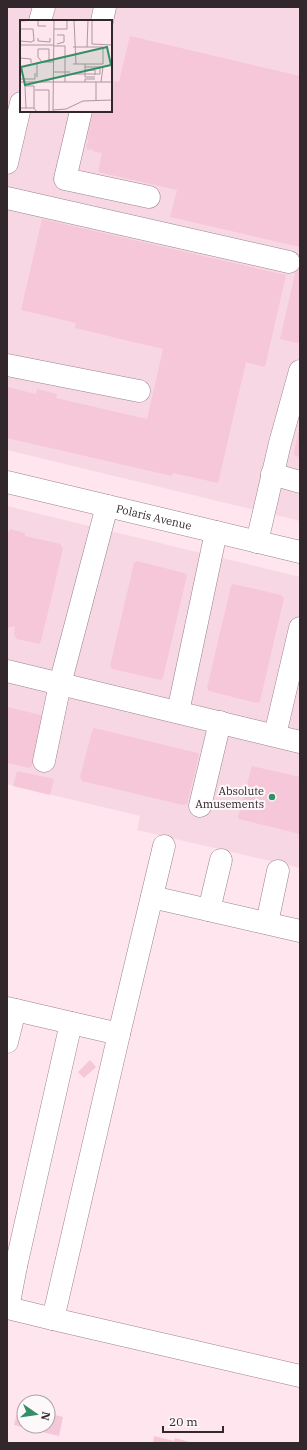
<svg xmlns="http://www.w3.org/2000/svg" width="307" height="1450" viewBox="0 0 307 1450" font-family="'IBM Plex Serif',serif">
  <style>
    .built { fill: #f8d7e4; fill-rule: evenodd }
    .building { fill: #f6c6d9 }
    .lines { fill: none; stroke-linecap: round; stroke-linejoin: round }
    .minor-casing { stroke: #9a838c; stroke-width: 23 }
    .minor { stroke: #fff; stroke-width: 22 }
    .poi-dot { fill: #338f66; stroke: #fdf8fa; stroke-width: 1.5 }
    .labels { text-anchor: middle; stroke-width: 4; stroke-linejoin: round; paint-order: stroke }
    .street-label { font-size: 11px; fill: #32282c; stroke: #fdf8fa }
    .poi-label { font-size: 11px; fill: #32282c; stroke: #fdf8fa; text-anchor: end }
    .inset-road { fill: none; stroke: #ac99a0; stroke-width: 1 }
    .view { fill: #338f66; fill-opacity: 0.15; stroke: #338f66; stroke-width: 2 }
    .inset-edge { fill: none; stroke: #32282c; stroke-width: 2 }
  </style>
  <rect width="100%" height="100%" fill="#fee5ee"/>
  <path class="built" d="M7,7H300V521L7,450ZM21,21H111V111H21Z
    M7,506L300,577V868L137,830L140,816L7,784Z"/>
  <path class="building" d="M130,36L300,76V247L170,217L177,190L98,172L102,153L93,151L92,149L88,150L86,147L87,143L89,142L87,139L93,111H111V80L119,82Z
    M42,219L286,275L265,367L246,362L218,483L173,473L172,476L7,438V387L36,394L37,389L57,394L56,398L147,419L163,349L75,328L76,323L21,310Z
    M299,256L300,341L297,343L280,339Z
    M299,429H300V457L295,456L294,453Z
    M10,529L25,533V536L60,544L63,549L41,641L39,644L17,639L14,635L15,626L7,628V533H8Z
    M137,561L184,573L187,575L163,678L161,680L112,669L110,666L134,563Z
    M233,584L281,595L284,598L260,701L257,703L209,691L207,688L231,586Z
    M7,707L41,715L43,717L32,766L30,768L7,763Z
    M94,728L198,753L199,755L187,804L183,805L82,781L80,777L92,731Z
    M252,766L300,777V834L239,819L238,817Z
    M17,771L54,779L50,795L13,786Z
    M90,1060L96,1067L84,1078L78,1072Z
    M19,1405L24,1407V1426H48V1410L56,1412L55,1415L63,1417L59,1436L14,1425Z
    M154,1436L174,1441L175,1438L193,1443H153Z"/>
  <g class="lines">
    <defs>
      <g id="minor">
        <path d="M40,21L44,7"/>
        <path d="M102,21L105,7"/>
        <path d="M81,111L65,179L149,197"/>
        <path d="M7,163L21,103"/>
        <path d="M7,198L289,262"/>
        <path d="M7,365L139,391"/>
        <path d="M272,474L300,482"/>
        <path id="s1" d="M7,482L300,552"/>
        <path d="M257,542L280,443L300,371"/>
        <path d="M7,671L300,742"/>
        <path d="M178,712L216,532"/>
        <path d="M275,735L300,628"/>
        <path d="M44,761L60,684L107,506"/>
        <path d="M200,806L220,722"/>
        <path d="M152,897L300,931"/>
        <path d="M209,910L221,860"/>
        <path d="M267,923L278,871"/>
        <path d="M7,1008L119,1034L164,846"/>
        <path d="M119,1034L53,1319L300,1376"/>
        <path d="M7,1042L15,1010"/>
        <path d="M7,1264L16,1266L71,1023"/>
        <path d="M16,1266L8,1308L53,1319"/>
      </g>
    </defs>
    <use href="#minor" class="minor-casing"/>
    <use href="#minor" class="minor"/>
  </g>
  <circle class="poi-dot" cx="272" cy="797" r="4"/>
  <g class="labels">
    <g class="street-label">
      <text dy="4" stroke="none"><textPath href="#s1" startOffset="151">Polaris Avenue</textPath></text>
    </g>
    <g class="poi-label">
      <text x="264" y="795">Absolute<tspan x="264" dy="13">Amusements</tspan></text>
    </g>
  </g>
  <g transform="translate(20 20)">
    <rect width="92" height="92" fill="#fee5ee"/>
    <path class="inset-road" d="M18,0V6H26M54,0L56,44M72,0V24L92,25M0,1L15,0M0,9H13L14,21H12M34,9H47V0M37,15H44V22L37,24M18,18V21L30,22V18M0,21L12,22M0,25H34M34,26H45V62M53,27H83V44H65M67,27L68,0M0,38L11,39V43M29,42V29H18V37L22,42H34M17,44V57M53,44H65V57H75M65,50H75V55M34,52H50M53,54H80V47H65M0,59H15V53M0,62H92M65,62V59H75M76,62V81M81,62L83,47M15,70H29V92M0,88H14M6,88L5,66H14V88L17,92M33,90L46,89L63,81L92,80M33,92L34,0"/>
    <path class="view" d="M87,27L91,45L5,65L1,47Z"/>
    <rect width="92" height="92" class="inset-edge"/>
  </g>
  <rect width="307" height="1450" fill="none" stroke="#32282c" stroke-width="16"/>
  <g transform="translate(36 1414) rotate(103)"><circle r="19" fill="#fdf8fa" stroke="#aca5a8"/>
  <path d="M0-3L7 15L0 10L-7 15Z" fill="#338f66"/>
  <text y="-6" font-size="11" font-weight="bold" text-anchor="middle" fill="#32282c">N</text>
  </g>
  <path d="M163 1426v6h60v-6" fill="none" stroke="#32282c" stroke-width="2"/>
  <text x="169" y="1426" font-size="12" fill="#32282c" stroke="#fdf8fa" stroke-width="3" paint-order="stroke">20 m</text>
</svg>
